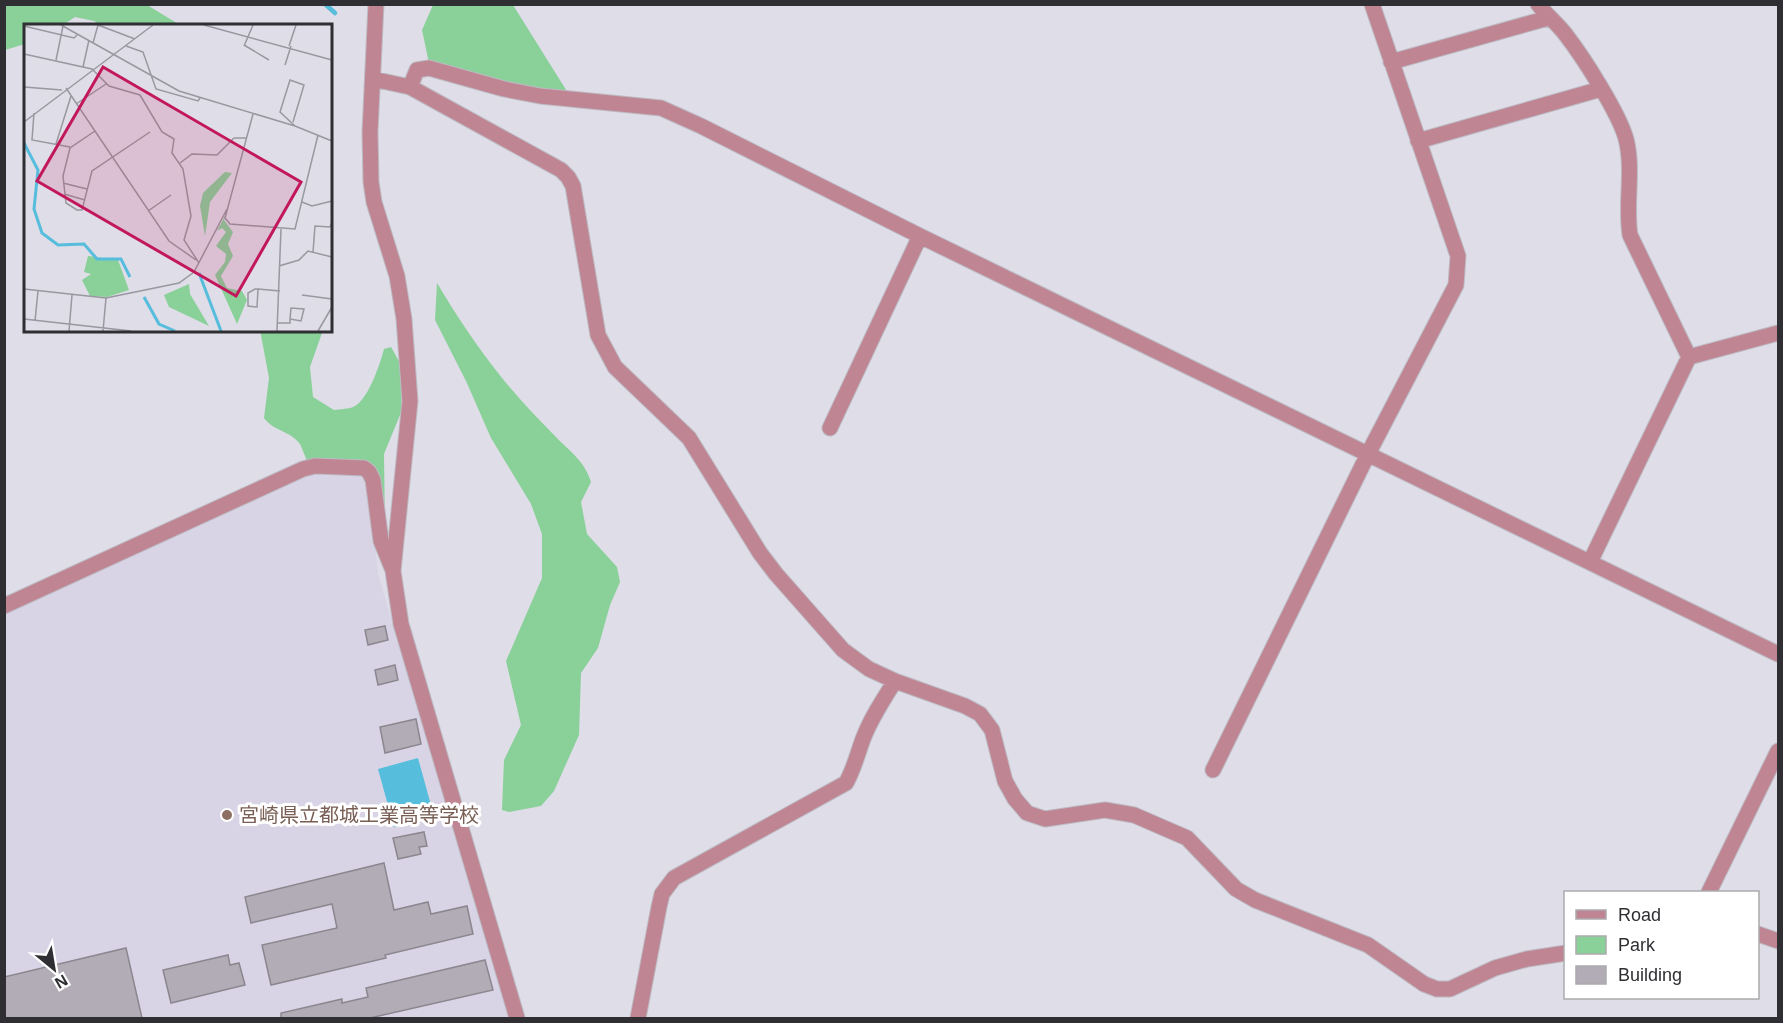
<svg xmlns="http://www.w3.org/2000/svg" width="1783" height="1023" viewBox="0 0 1783 1023" font-family="Arial,'Noto Sans JP',sans-serif">
  <style>
    .built { fill: #d8d4e6 }
    .green { fill: #89d099 }
    .water { fill: #56bddd }
    .lines { fill: none; stroke-linecap: round; stroke-linejoin: round }
    .stream { stroke: #56bddd; stroke-width: 4.5 }
    .building { fill: #b1acb5; stroke: #8c868f; stroke-width: 1.5 }
    .minor-casing { stroke: #bcbac3; stroke-width: 17 }
    .minor { stroke: #c08593; stroke-width: 15 }
    .education-dot { fill: #8d6e63; stroke: #fff; stroke-width: 2 }
    .labels { text-anchor: middle; stroke-width: 6; stroke-linejoin: round; paint-order: stroke }
    .education-label { font-size: 20px; fill: #785e54; stroke: #fff; text-anchor: start }
    .inset-river { fill: none; stroke: #56bddd; stroke-width: 3 }
    .inset-road { fill: none; stroke: #99979f; stroke-width: 1.5 }
    .view { fill: #c2185b; fill-opacity: 0.15; stroke: #c2185b; stroke-width: 3 }
    .inset-edge { fill: none; stroke: #2f2e32; stroke-width: 3 }
  </style>
  <rect width="100%" height="100%" fill="#dfdde7"/>
  <path class="built" d="M304,472H362L370,489L378,574L509,1018H5L4,612Z"/>
  <path class="green" d="M5,4L147,5L180,25H100L94,21L75,17L63,25L26,26L25,44L5,50Z
    M433,5H513L568,93L520,85L429,63L422,30Z
    M437,283C456,315 478,348 502,378C518,398 537,418 555,436C570,452 584,460 591,482L581,502L587,534L617,567L620,582L610,605L598,648L581,673L579,735L554,791L541,806L509,812L502,810L504,760L521,725L506,661L542,578V534L531,504L491,438L466,381L435,320Z
    M260,330H323L310,367L313,397L334,410C340,409 348,409 353,407C368,401 380,364 384,349L391,347L400,363L402,410L384,454L385,530L378,478L308,463C305,457 303,450 300,444C291,431 273,431 264,418L269,378Z"/>
  <path class="water" d="M418,758L434,816L394,827L378,769Z"/>
  <g class="lines">
    <path class="stream" d="M325,4L335,13"/>
  </g>
  <path class="building" d="M385,626L388,640L368,645L365,630Z
    M395,665L398,680L378,685L375,670Z
    M416,719L421,744L385,753L380,727Z
    M424,832L427,846L419,847L421,854L398,859L393,838Z
    M384,863L394,910L428,902L431,914L467,906L473,934L385,955L386,958L271,985L262,945L337,928L332,904L251,923L245,897Z
    M126,948L142,1018H4V977Z
    M228,955L230,965L239,963L245,985L171,1003L163,970Z
    M485,960L493,990L370,1018H281V1013L342,999V1003L368,997L366,988Z"/>
  <g class="lines">
    <defs>
      <path id="minor" d="M376,4L370,132L371,182L374,202L397,276L404,319L410,401L393,571L401,624L517,1018
        M1538,4C1546,15 1558,24 1566,35C1583,57 1619,113 1626,139C1634,170 1625,204 1630,235L1689,357L1590,562
        M1391,62L1548,18
        M373,79L410,87L561,170L568,177L573,186L598,335L615,367L689,438L760,553L776,574L843,650L869,669L895,681L965,706L980,714L992,730L1005,781L1015,799L1027,813L1045,819L1105,810L1134,815L1187,838L1236,889L1255,900L1368,945L1424,984L1437,989H1450L1495,968L1527,959L1566,953
        M410,87L417,70L429,68L504,89L540,96L661,108L701,126L920,236L1778,654
        M1418,141L1601,89
        M1689,357L1778,333
        M830,428L920,236
        M4,606L303,469L315,466L364,468L369,472L373,480L381,541L392,568
        M1213,770L1368,454L1456,285L1458,256L1372,4
        M1709,892L1778,751
        M1758,934L1778,941
        M638,1018L659,907L662,894L674,878L846,783C854,769 857,755 863,739C871,718 883,700 895,681"/>
    </defs>
    <use href="#minor" class="minor-casing"/>
    <use href="#minor" class="minor"/>
  </g>
  <circle class="education-dot" cx="227" cy="815" r="6"/>
  <g class="labels">
    <g class="education-label">
      <text x="239" y="822">宮崎県立都城工業高等学校</text>
    </g>
  </g>
  <g transform="translate(24 24)">
    <rect width="308" height="308" fill="#dfdde7"/>
    <path d="M201,148L208,149L186,178L181,212L176,182L179,169ZM203,188L200,196L209,208L204,220L209,232L197,252L203,264L218,267L223,276L213,300L191,251L201,238L202,230L192,222L202,208L198,204L193,207ZM64,232L94,236L105,266L83,273L66,272L58,256L67,250L60,248ZM165,260L166,270L185,302L145,283L140,271Z" fill="#89d099"/>
    <path class="inset-river" d="M0,119L14,146L10,185L18,209L34,221L60,220L73,235H97L106,253M175,249L197,307M120,273L135,300L151,307"/>
    <path class="inset-road" d="M37,1L155,67L271,102L308,117M74,1L111,15M180,1L308,36M0,2L50,14L53,11M69,19L74,1M220,21L245,36M102,22L119,28L132,65L174,77L176,74M220,22L229,1M265,22L272,1M0,30L68,45L85,62L116,71L138,108L150,115L148,129L159,145L167,192L160,216L175,239M32,36L39,2M261,41L267,22M59,43L65,16M308,54V170M0,63L38,66M42,64L145,217L172,236M52,80L82,60M10,89L8,116L46,123M229,90L201,194L206,200L271,205L294,111M0,98L129,1M269,98L280,61L266,56L256,88L271,102M71,107L46,124L39,152L42,179L53,186H58L68,147L126,108M32,120L47,72M156,139L168,130L193,131L210,114H222M39,159L63,165M40,170L61,176M278,178L288,182L308,177M124,187L147,171M289,228L291,202L306,203L308,198M255,242L275,236L284,227L308,233M0,265L82,274L155,259L170,248L203,185M234,265L233,283L224,282V269L231,265H234L256,267M278,271L308,275M0,295L107,307M11,297L14,267M254,299H266V295L267,284L280,285L277,297L266,295M45,307L48,271M79,307L82,274M253,307L257,205M294,307L308,283"/>
    <path class="view" d="M79,43L277,158L212,272L13,157Z"/>
    <rect width="308" height="308" class="inset-edge"/>
  </g>
  <rect width="1783" height="1023" fill="none" stroke="#2f2e32" stroke-width="12"/>
  <rect x="1564" y="891" width="195" height="108" fill="#ffffff" stroke="#acabad" stroke-width="1.5"/>
  <rect x="1576" y="910" width="30" height="9" fill="#c08593" stroke="#acabad" stroke-width="1.5"/>
  <text x="1618" y="921" font-size="18" fill="#2f2e32">Road</text>
  <rect x="1576" y="936" width="30" height="18" fill="#89d099" stroke="#acabad" stroke-width="1.5"/>
  <text x="1618" y="951" font-size="18" fill="#2f2e32">Park</text>
  <rect x="1576" y="966" width="30" height="18" fill="#b1acb5" stroke="#acabad" stroke-width="1.5"/>
  <text x="1618" y="981" font-size="18" fill="#2f2e32">Building</text>
  <g transform="translate(54 969) rotate(150)" stroke="#ffffff" stroke-width="4.5" paint-order="stroke">
  <path d="M0-4.5L10 22L0 15L-10 22Z" fill="#2f2e32"/>
  <text y="-9" font-size="16" font-weight="bold" text-anchor="middle" fill="#2f2e32">N</text>
  </g>
</svg>
